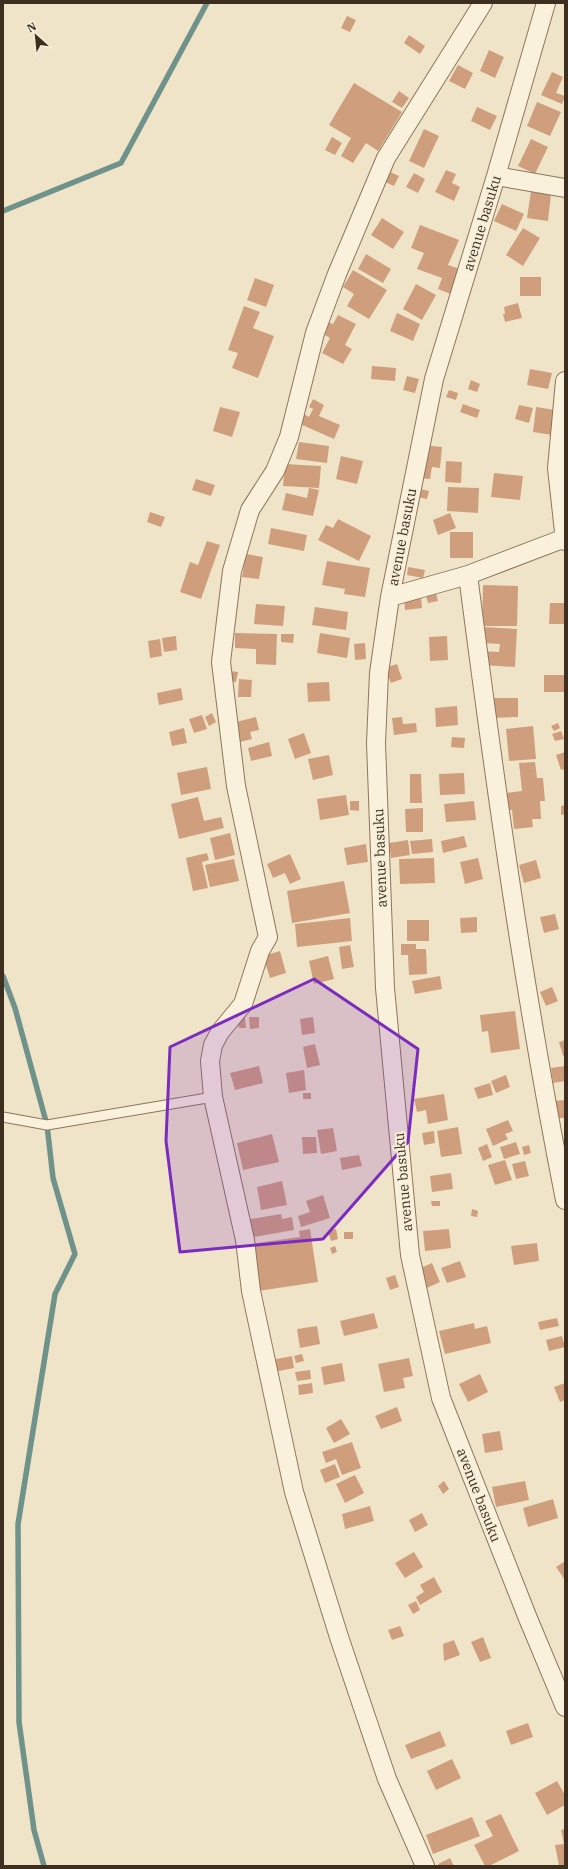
<svg xmlns="http://www.w3.org/2000/svg" width="568" height="1869" viewBox="0 0 568 1869" font-family="'IBM Plex Serif',serif">
  <style>
    .lines { fill: none; stroke-linecap: round; stroke-linejoin: round }
    .stream { stroke: #6f938a; stroke-width: 5.5 }
    .building { fill: #cf9f7d }
    .service-casing { stroke: #8d765c; stroke-width: 11 }
    .minor-casing { stroke: #8d765c; stroke-width: 20 }
    .service { stroke: #faf1dc; stroke-width: 9 }
    .minor { stroke: #faf1dc; stroke-width: 18 }
    .marked { fill: #7b2cbf; fill-opacity: 0.2; stroke: #7b2cbf; stroke-width: 3; stroke-linejoin: round }
    .labels { text-anchor: middle; stroke-width: 4; stroke-linejoin: round; paint-order: stroke }
    .street-label { font-size: 14px; fill: #3d2e20; stroke: #f7eed8 }
  </style>
  <rect width="100%" height="100%" fill="#f0e4c8"/>
  <g class="lines">
    <path class="stream" d="M3,211L121,163L207,3
      M3,976L15,1008L47,1125L53,1178L75,1254L55,1294L18,1524L19,1722L34,1830L44,1866"/>
  </g>
  <path class="building" d="M347,16L356,20L350,32L341,28Z
    M409,35L425,46L420,54L404,43Z
    M489,50L504,57L495,78L480,71Z
    M458,65L473,73L465,89L449,81Z
    M552,72L563,77L556,93L565,96L562,104L541,95Z
    M354,83L402,112L378,151L366,143L353,163L341,156L351,138L329,125Z
    M399,91L409,98L402,108L392,102Z
    M537,102L561,112L550,136L527,126Z
    M477,107L497,116L490,130L471,121Z
    M424,129L439,136L424,168L409,161Z
    M332,137L342,143L335,155L325,150Z
    M531,139L548,147L535,174L518,166Z
    M446,170L456,174L452,183L460,187L454,201L435,192Z
    M388,171L399,176L394,186L383,181Z
    M414,173L425,179L418,193L406,187Z
    M531,191L551,194L548,221L527,218Z
    M502,204L524,214L516,231L494,221Z
    M382,218L404,232L393,249L371,235Z
    M420,225L459,240L448,265L463,270L453,295L438,289L442,278L417,269L424,253L411,248Z
    M523,228L540,238L523,266L506,255Z
    M366,254L391,269L383,283L358,269Z
    M353,270L387,290L369,319L347,306L354,294L343,287Z
    M520,277H541V296H520Z
    M255,278L274,285L266,307L247,300Z
    M416,284L436,295L422,320L403,309Z
    M518,303L522,318L505,322L503,314H505L504,307Z
    M244,306L260,312L253,328L274,336L258,378L232,368L238,353L228,350Z
    M397,313L420,324L413,341L390,331Z
    M338,315L356,324L345,345L352,349L343,364L322,353L330,338L320,332L326,321L333,324Z
    M372,366L396,368L395,381L371,379Z
    M530,369L552,373L548,389L527,385Z
    M407,376L419,379L415,393L403,390Z
    M471,380L480,384L477,392L468,389Z
    M449,390L458,393L456,400L446,397Z
    M313,399L324,405L319,416L340,425L334,439L300,424L304,414L309,417L313,409L309,407Z
    M463,404L480,410L477,418L460,412Z
    M519,405L533,408L529,423L515,419Z
    M220,407L240,412L232,437L213,431Z
    M536,407L555,410L552,435L533,432Z
    M299,442L329,446L327,463L296,459Z
    M422,445L442,447L440,468L432,467L430,479L419,478Z
    M341,456L363,461L357,484L336,479Z
    M446,461L462,462L461,483L445,482Z
    M285,464L321,466L319,488L283,486Z
    M494,473L523,476L520,500L491,497Z
    M196,479L215,485L211,496L192,490Z
    M448,487L479,488L478,513L447,511Z
    M309,488L319,490L313,516L282,510L286,493L307,498Z
    M420,489L429,491L427,499L418,497Z
    M150,512L165,517L161,527L147,522Z
    M450,513L456,528L438,535L433,520Z
    M338,519L371,536L359,561L318,540L326,525L333,528Z
    M271,528L307,535L304,551L268,544Z
    M450,532H473V558H450Z
    M207,541L220,545L201,599L180,592L190,562L198,565Z
    M246,554L263,557L259,579L242,577Z
    M327,561L370,568L365,597L344,594L345,589L322,585Z
    M408,567L425,570L423,578L407,575Z
    M483,585L518,586L517,626H482Z
    M436,593L438,601L428,603L426,596Z
    M421,597L422,608L405,610L404,598Z
    M550,603H564V624H549Z
    M256,604L285,606L283,626L254,624Z
    M315,607L348,612L346,630L312,625Z
    M483,627L517,629L515,667L482,665V651L499,652L500,644L482,643Z
    M235,633L277,634L276,665L256,664V649L235,648Z
    M320,633L350,638L347,658L317,653Z
    M281,634H294L293,643L281,642Z
    M176,636L177,650L164,652L162,638Z
    M447,636L448,660L430,661L429,637Z
    M160,639L162,656L150,658L148,641Z
    M365,643L366,659L355,660L354,644Z
    M397,664L402,679L391,683L385,668Z
    M229,671L238,672L236,682L228,681Z
    M544,675H565V692H544Z
    M239,679L252,680L251,697H238Z
    M329,682L330,701L308,702L307,683Z
    M181,688L183,700L159,705L157,693Z
    M490,698H518V717L490,718Z
    M457,706L458,725L436,727L435,708Z
    M212,713L216,722L209,726L205,717Z
    M202,715L207,729L194,733L189,719Z
    M256,717L259,730L250,732L252,739L240,742L236,722Z
    M402,717L403,724L416,723L417,732L394,735L392,718Z
    M558,723L560,728L554,731L551,726Z
    M533,726L536,759L509,761L506,729Z
    M184,728L187,743L172,746L169,732Z
    M561,731L564,739L555,741L552,734Z
    M304,733L311,753L295,759L288,739Z
    M452,737L465,738L464,748L451,747Z
    M269,742L272,756L251,761L248,748Z
    M565,752V769L561,770L556,755Z
    M329,755L333,775L313,780L308,759Z
    M535,762L537,778H543L545,801H540L541,819H532L533,827L514,829L512,810H507L505,793L522,791L519,763Z
    M207,767L211,789L181,795L177,773Z
    M464,773L465,794L440,795L439,774Z
    M410,774H421L422,803H410Z
    M346,795L349,815L320,820L317,799Z
    M198,797L204,821L221,817L224,828L179,839L171,804Z
    M350,801H359V811L350,810Z
    M474,801L476,820L446,822L444,804Z
    M565,805V814L561,815V806Z
    M423,808V832H406L405,809Z
    M230,833L235,855L215,860L210,838Z
    M464,836L467,847L443,853L441,841Z
    M432,839L433,852L412,854L410,841Z
    M408,840L410,855L391,858L389,843Z
    M366,844L368,862L347,865L344,848Z
    M207,853L209,860L202,862L208,888L193,891L186,858Z
    M290,854L301,879L290,884L285,873L273,878L267,864Z
    M434,858L435,883L400,884L399,859Z
    M478,858L483,879L465,884L460,862Z
    M234,859L239,881L210,887L205,865Z
    M536,860L541,878L524,883L519,865Z
    M344,881L350,913L292,923L287,891Z
    M555,914L559,929L544,933L540,917Z
    M477,917V932L461,933L460,918Z
    M350,918L352,941L297,947L295,924Z
    M407,920H429V941H407Z
    M401,944H416V949H426L427,974L409,975L408,955H401Z
    M350,945L354,967L342,969L339,947Z
    M280,951L286,973L270,978L263,956Z
    M328,956L334,979L314,984L309,961Z
    M440,976L442,989L415,994L412,981Z
    M552,987L558,1001L546,1006L540,992Z
    M515,1011L520,1049L491,1053L488,1031L482,1032L480,1015Z
    M245,1017L246,1028H239L238,1018Z
    M249,1017H259V1028L250,1029Z
    M313,1017L315,1033L302,1035L300,1019Z
    M565,1040V1055L563,1056L559,1042Z
    M315,1044L320,1065L307,1068L303,1047Z
    M259,1066L263,1083L235,1090L230,1073Z
    M565,1066V1081L553,1083L551,1068Z
    M304,1070L306,1090L289,1093L286,1073Z
    M506,1075L510,1087L496,1093L491,1081Z
    M490,1083L493,1095L478,1099L474,1088Z
    M303,1093H311V1099H303Z
    M444,1094L448,1120L428,1124L426,1110L417,1112L414,1099Z
    M565,1100V1118H554L553,1101Z
    M508,1120L513,1131L505,1134L508,1139L493,1146L486,1129Z
    M458,1127L462,1154L441,1157L437,1131Z
    M333,1128L337,1151L321,1154L317,1130Z
    M434,1131L435,1143L424,1145L422,1133Z
    M272,1134L279,1162L243,1170L237,1143Z
    M302,1137H316L317,1153L303,1154Z
    M516,1142L520,1154L504,1159L500,1147Z
    M487,1144L492,1157L483,1161L478,1148Z
    M529,1145L531,1153L524,1155L522,1147Z
    M359,1155L362,1166L342,1170L340,1158Z
    M505,1160L512,1180L495,1185L488,1165Z
    M525,1161L529,1176L516,1179L512,1164Z
    M451,1173L453,1189L432,1192L430,1176Z
    M282,1181L287,1205L261,1210L257,1187Z
    M323,1195L330,1218L301,1227L298,1216L310,1212L306,1201Z
    M431,1201H440V1206H432Z
    M472,1209L478,1211L477,1217L471,1216Z
    M281,1214L282,1219L292,1217L294,1230L248,1238L245,1220Z
    M310,1229L318,1282L258,1291L251,1244L300,1237L299,1231Z
    M336,1229L338,1239L331,1241L328,1231Z
    M449,1229L451,1248L425,1251L423,1231Z
    M344,1232H353V1239H344Z
    M537,1243L539,1261L514,1265L511,1246Z
    M335,1246L337,1252L332,1254L330,1248Z
    M460,1261L466,1277L447,1283L441,1268Z
    M432,1263L440,1282L427,1288L418,1269Z
    M395,1275L399,1287L390,1290L386,1278Z
    M374,1313L378,1328L344,1336L340,1321Z
    M557,1318L559,1326L540,1330L538,1322Z
    M474,1323L475,1329L487,1326L491,1343L445,1354L439,1331Z
    M317,1326L320,1344L300,1348L297,1329Z
    M562,1336L565,1347L549,1351L546,1340Z
    M302,1354L304,1361L296,1363L294,1356Z
    M292,1356L294,1368L274,1372L271,1360Z
    M409,1358L413,1376L403,1378L405,1388L384,1392L378,1364Z
    M342,1363L345,1381L324,1385L321,1367Z
    M310,1370L311,1379L297,1381L295,1372Z
    M480,1374L488,1392L468,1402L459,1384Z
    M312,1383L313,1393L299,1395L298,1385Z
    M565,1383V1400L560,1402L554,1387Z
    M397,1407L402,1421L381,1429L375,1416Z
    M341,1419L350,1434L334,1443L326,1428Z
    M500,1431L503,1450L485,1453L482,1434Z
    M352,1442L361,1468L342,1475L336,1459L326,1463L322,1452Z
    M335,1464L340,1477L325,1483L320,1470Z
    M355,1475L364,1493L345,1503L336,1484Z
    M444,1481L449,1489L443,1494L438,1486Z
    M525,1481L529,1500L496,1507L492,1487Z
    M553,1499L558,1518L528,1527L523,1508Z
    M370,1506L374,1521L345,1529L342,1514Z
    M422,1513L428,1525L415,1532L409,1520Z
    M414,1552L423,1567L405,1578L395,1563Z
    M565,1561V1580L556,1567Z
    M434,1577L442,1592L420,1605L416,1597L424,1592L420,1585Z
    M416,1601L420,1610L413,1614L408,1605Z
    M400,1626L404,1636L392,1640L388,1630Z
    M483,1637L491,1658L480,1662L471,1642Z
    M454,1640L460,1655L444,1661L443,1644Z
    M528,1723L533,1737L511,1745L506,1731Z
    M440,1731L446,1746L411,1759L405,1745Z
    M452,1759L461,1778L436,1790L427,1771Z
    M557,1781L565,1795V1805L547,1815L535,1793Z
    M501,1814L519,1851L489,1866H485L474,1845L493,1836L485,1821Z
    M472,1817L480,1836L433,1854L426,1835Z
    M565,1829V1865L559,1866L555,1845L564,1844L561,1830Z
    M450,1858L454,1866H439L438,1864Z"/>
  <g class="lines">
    <defs>
      <path id="service" d="M3,1117L47,1125L213,1097"/>
      <path id="minor" d="M546,3L496,176L434,379L390,597L379,673L376,743L385,988L410,1255L441,1398L527,1616L565,1707
        M496,176L565,188
        M565,381L557,468L565,541
        M468,575C495,784 524,993 565,1200
        M390,597L468,575L565,538
        M425,1866L387,1779L339,1637L294,1492L251,1291L245,1240L213,1097L210,1061L213,1045L220,1032L243,1004L260,951L268,937L236,786L221,662L232,571L250,510L275,471L289,437L315,333L337,274L386,158L483,3"/>
    </defs>
    <use href="#service" class="service-casing"/>
    <use href="#minor" class="minor-casing"/>
    <use href="#service" class="service"/>
    <use href="#minor" class="minor"/>
  </g>
  <path class="marked" d="M314,979L418,1049L408,1142L323,1239L180,1252L166,1141L170,1047Z"/>
  <g class="labels">
    <g class="street-label">
      <text transform="translate(482 223) rotate(-73)" y="5">avenue basuku</text>
      <text transform="translate(402 537) rotate(-79)" y="5">avenue basuku</text>
      <text transform="translate(380 858) rotate(-92)" y="5">avenue basuku</text>
      <text transform="translate(403 1182) rotate(-95)" y="5">avenue basuku</text>
      <text transform="translate(479 1495) rotate(69)" y="5">avenue basuku</text>
    </g>
  </g>
  <rect width="568" height="1869" fill="none" stroke="#3d2e20" stroke-width="8"/>
  <g transform="translate(36 36) rotate(333)" stroke="#f7eed8" stroke-width="3" paint-order="stroke">
  <path d="M0-3L7 15L0 10L-7 15Z" fill="#3d2e20"/>
  <text y="-6" font-size="11" font-weight="bold" text-anchor="middle" fill="#3d2e20">N</text>
  </g>
</svg>
